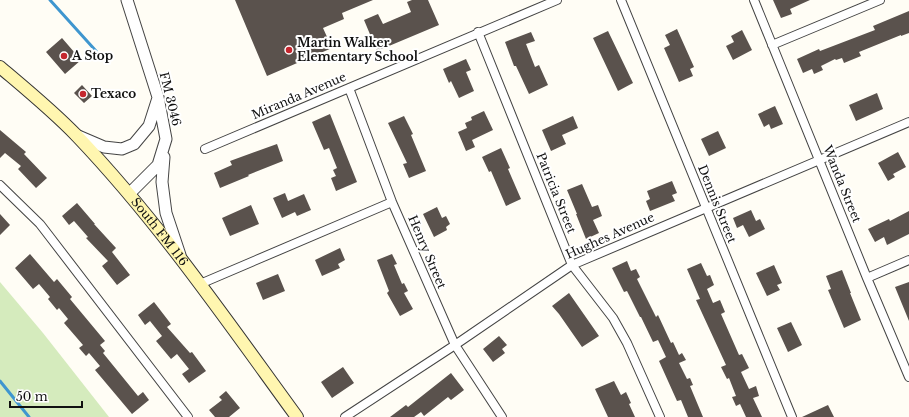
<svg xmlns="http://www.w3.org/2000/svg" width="909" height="417" viewBox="0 0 909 417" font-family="'Libre Baskerville',serif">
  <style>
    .green { fill: #d5ebbd }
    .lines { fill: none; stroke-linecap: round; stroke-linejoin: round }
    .stream { stroke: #3f96cf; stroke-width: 3 }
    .building { fill: #5a524d }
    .minor-casing { stroke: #444; stroke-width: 10 }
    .tertiary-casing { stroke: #444; stroke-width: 13 }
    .secondary-casing { stroke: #333; stroke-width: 14 }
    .minor { stroke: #fff; stroke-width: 8 }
    .tertiary { stroke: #fff; stroke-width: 11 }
    .secondary { stroke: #fff6b0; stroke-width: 12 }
    .poi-dot { fill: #c4262e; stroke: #fff; stroke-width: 1.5 }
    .labels { text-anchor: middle; stroke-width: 4; stroke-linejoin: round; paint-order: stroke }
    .poi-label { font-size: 12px; font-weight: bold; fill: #111; stroke: #fff; text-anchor: start }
    .street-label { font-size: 12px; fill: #111; stroke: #fff }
  </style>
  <rect width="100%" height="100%" fill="#fffdf5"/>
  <path class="green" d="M0,282L43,333L109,417H0Z"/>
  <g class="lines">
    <path class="stream" d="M50,0L96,51
      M0,381L29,417"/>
  </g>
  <path class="building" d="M235,0H373L342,13L344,19L323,28L332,48L267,76Z
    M412,0H428L439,25L377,51L364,20L378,14L383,24L411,12L407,2Z
    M773,0H810L790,9L792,14L781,18Z
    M909,11V33L901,36V35L859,52L861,56L844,63L842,58L836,60L835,59L821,66L823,70L814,74L812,69L803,73L797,59L819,49L820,51L875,30L873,26Z
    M677,29L694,67L690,69L693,76L679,82L664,48L670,45L665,35Z
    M742,30L752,50L733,60L726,46L734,42L731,36Z
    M608,31L633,83L618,91L593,38Z
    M531,32L535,41L526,44L535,67L539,65L548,85L529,94L516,66H514L505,42Z
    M62,38L81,60L65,74L46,52Z
    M466,59L471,70L466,72L474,91L459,98L451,81L449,83L443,69Z
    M82,85L92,96L84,103L74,93Z
    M877,93L883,109L856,121L849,105Z
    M775,106L783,124L771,129L769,124L764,127L758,114Z
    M484,111L493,130L472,140L475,147L466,151L458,132L467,128L465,123L472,120L471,117Z
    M330,114L357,182L336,191L331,178L336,176L333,170L337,168L329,148L324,150L312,122Z
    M404,116L413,134L411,135L426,171L409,178L403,164L407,163L388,123Z
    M573,116L578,128L562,135L566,144L551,151L542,130Z
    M0,130L26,152L24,154L47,178L36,188L18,169L21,166L5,153L0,158Z
    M718,131L726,148L709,156L701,139Z
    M277,144L283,161L248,175L249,176L220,188L214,173L232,165L230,161Z
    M501,148L510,168L508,169L521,199L506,206L491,171L489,172L482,157Z
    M898,152L906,167L893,174L895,177L888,181L878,163Z
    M672,181L677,193L672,195L675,201L650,211L646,201L650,199L647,191Z
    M582,184L592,207L598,205L602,216L593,220L599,233L586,239L576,214H577L567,190Z
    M285,193L288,201L304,194L311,210L297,216L295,212L282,218L273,198Z
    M77,203L95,224H94L116,248L112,252L130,275L117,285L102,266L108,261L86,238L88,237L74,221L69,225L62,216Z
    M251,205L259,224L230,236L222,218Z
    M437,207L442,218L446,216L450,224L446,227L447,230L434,237L423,214Z
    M751,210L756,221L760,219L765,229L749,237L743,225L737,228L733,218Z
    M909,211V234L887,245L884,237L875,242L868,229L889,219L890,221Z
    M0,214L10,225L0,235Z
    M340,248L345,260L338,264L340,268L322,276L315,260Z
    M30,254L54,282L57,279L72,297L70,299L105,341L100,345L105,351L103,353L138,396L143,392L149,400L132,414L95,370L100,366L89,353L86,356L79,348L83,345L64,323L68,319L59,308L57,310L48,299L50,297L39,284L33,289L15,268Z
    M392,254L397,264L394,265L402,284L404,283L408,291L404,293L413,309L400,316L387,293L389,291L377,260Z
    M627,261L631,271L636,269L640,277L637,279L656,317L658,315L671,343L673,342L679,355L682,353L686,360L679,363L687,379L690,378L693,385L690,386L703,417H688L681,400L677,401L659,361L666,357L658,340L653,342L641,317H640L627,291L624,292L612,268Z
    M701,263L707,276L710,275L714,285L707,289L713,303L720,300L725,312L721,314L739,355L742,354L749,368L741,372L749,389L756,386L759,396L753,398L762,417H746L740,404L736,406L732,397L736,396L729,378L727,379L721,367L726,365L696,300L700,299L687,269Z
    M774,265L782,283L777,285L780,290L767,296L756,273Z
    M842,270L851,293H850L861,320L844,328L828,290L831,289L826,276Z
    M278,274L285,291L263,300L256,283Z
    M909,282V321L895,287Z
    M569,293L599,336L582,347L559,314L552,306Z
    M154,302L171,324L167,327L190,353L192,352L206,371L189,383L182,374L189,369L177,354L171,359L156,341L162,336L150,321L145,325L138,315Z
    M791,322L802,345L788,352L777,328Z
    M499,336L507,345L502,349L505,353L493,362L483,349Z
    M343,367L354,383L332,398L321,382Z
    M451,373L464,390L451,400L448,397L424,416L421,412L414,417H390L406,405L408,407Z
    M614,381L621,395L626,392L631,403L629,404L635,417H608L595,389Z
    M226,391L240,408L229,417H215L209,410L222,400L219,397Z
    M828,405L834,417H802Z"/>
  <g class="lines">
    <defs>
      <path id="minor" d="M621,0L792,417
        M754,0L867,278L909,377
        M478,32L572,265L613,318L627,343L660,417
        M772,45L880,0
        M349,88L392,202L455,345L502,417
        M205,149L557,0
        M0,185L40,224L50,237L188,417
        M867,278L909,260
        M200,284L392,202
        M345,417L455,345L572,265L909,122"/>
      <path id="tertiary" d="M127,0L158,97L166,139L158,165L129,194
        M76,135L104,147L122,149L134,144L149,126L158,98
        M164,157L162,182L166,213L180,255"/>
      <g id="secondary">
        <path id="s1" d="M0,67C26,89 53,111 77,136C159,222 227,321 297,417"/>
      </g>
    </defs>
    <use href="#minor" class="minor-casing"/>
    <use href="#tertiary" class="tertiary-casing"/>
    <use href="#secondary" class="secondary-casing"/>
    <use href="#minor" class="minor"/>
    <use href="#tertiary" class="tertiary"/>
    <use href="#secondary" class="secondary"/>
  </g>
  <g class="poi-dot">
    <circle cx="289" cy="50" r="4"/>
    <circle cx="64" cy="56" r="4"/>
    <circle cx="83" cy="94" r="4"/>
  </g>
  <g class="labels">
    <g class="poi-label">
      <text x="297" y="47">Martin Walker<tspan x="297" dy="14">Elementary School</tspan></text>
      <text x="72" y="60">A Stop</text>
      <text x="91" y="98">Texaco</text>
    </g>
    <g class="street-label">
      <text transform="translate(299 96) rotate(-23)" y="4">Miranda Avenue</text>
      <text transform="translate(170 99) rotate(76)" y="4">FM 3046</text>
      <text transform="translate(842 184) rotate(68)" y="4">Wanda Street</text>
      <text transform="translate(556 193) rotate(68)" y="4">Patricia Street</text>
      <text transform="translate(717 204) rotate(68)" y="4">Dennis Street</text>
      <text dy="4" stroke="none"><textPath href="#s1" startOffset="230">South FM 116</textPath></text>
      <text transform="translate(610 236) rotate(-24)" y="4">Hughes Avenue</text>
      <text transform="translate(427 252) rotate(67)" y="4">Henry Street</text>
    </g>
  </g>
  <path d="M10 401v6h72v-6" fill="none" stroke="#111111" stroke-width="2"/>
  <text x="16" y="401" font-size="12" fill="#111111" stroke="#ffffff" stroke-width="3" paint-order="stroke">50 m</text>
</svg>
